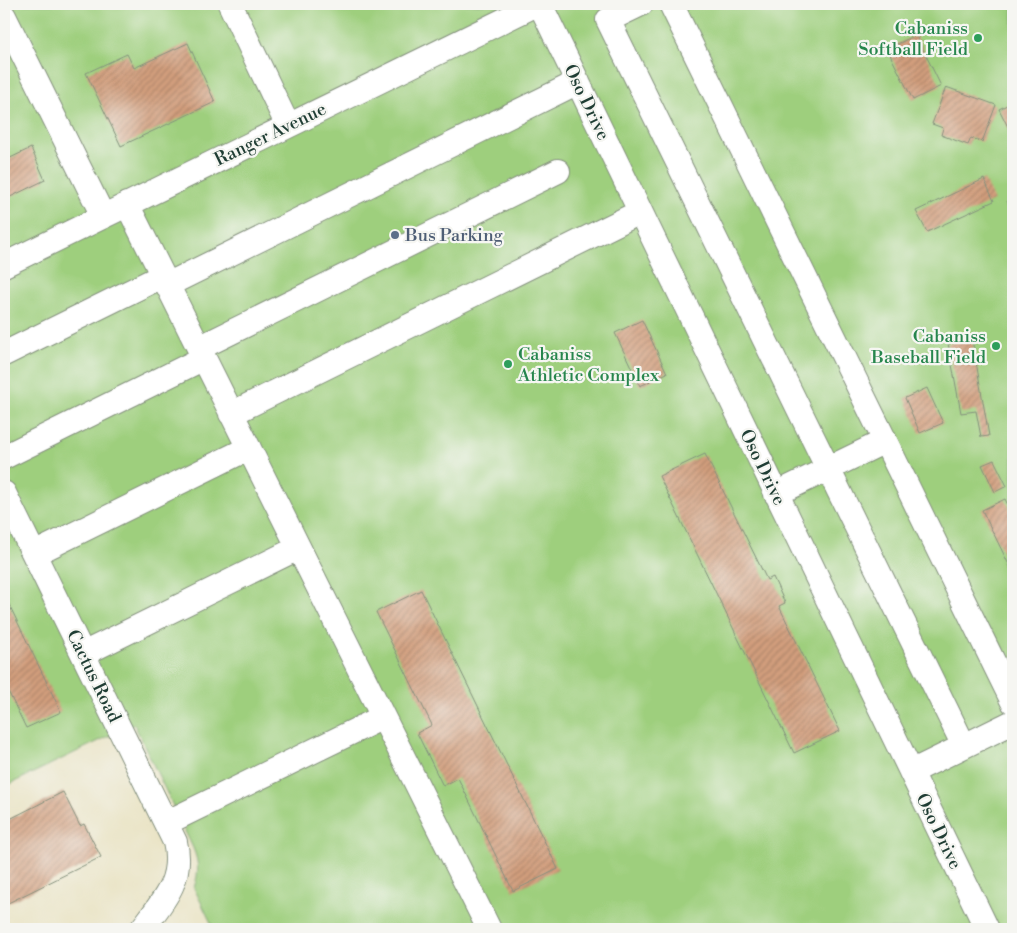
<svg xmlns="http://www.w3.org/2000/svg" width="1017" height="933" viewBox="0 0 1017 933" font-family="'Libre Bodoni',serif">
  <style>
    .pitch { fill: #9ecf7d; stroke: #5e8658 }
    .building { fill: url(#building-hatch) }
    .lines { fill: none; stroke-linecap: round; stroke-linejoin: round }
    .minor-casing { stroke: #84907d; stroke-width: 26 }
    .minor { stroke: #fff; stroke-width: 24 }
    .leisure-dot { fill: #2e9e5b; stroke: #f6f6f2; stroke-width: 2 }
    .service-dot { fill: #5c6f8a; stroke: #f6f6f2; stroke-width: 2 }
    .labels { text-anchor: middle; stroke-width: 4.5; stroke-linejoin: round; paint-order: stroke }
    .leisure-label { font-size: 18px; fill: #27864d; stroke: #f6f6f2; text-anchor: end }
    .street-label { font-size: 18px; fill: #1f3d34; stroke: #f6f6f2 }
    .service-label { font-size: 18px; fill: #4e5e75; stroke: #f6f6f2; text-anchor: start }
  </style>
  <defs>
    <pattern id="building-hatch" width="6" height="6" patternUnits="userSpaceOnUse" patternTransform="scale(1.25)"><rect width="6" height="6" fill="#d29e7d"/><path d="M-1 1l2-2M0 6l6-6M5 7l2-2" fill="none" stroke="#aa8267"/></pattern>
  </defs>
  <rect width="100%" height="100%" fill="#f6f6f2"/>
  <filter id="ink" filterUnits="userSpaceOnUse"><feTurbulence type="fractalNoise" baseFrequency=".02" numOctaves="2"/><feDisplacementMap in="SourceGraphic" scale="10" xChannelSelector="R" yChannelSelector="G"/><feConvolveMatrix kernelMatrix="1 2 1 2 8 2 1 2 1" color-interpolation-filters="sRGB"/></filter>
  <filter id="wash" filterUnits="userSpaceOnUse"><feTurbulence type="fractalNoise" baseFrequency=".0096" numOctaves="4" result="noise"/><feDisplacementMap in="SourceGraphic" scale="20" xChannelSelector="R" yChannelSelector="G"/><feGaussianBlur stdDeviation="1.12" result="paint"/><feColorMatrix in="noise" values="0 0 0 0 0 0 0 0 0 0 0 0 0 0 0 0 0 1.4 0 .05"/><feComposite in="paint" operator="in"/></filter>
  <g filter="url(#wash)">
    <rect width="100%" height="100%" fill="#eae4c6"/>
    <path class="pitch" d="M4,4H1013V929H214L194,888C199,872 199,863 193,848L134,724L4,787Z"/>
    <g id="blocks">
      <path class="building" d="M916,35L941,86L913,100L887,49Z
        M188,43L215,102L121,146L86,73L127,54L134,68Z
        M946,87L996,105L982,142L971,138L968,145L941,135L943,128L932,124Z
        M1013,102V137L999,109Z
        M31,148L45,180L4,200V161Z
        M984,179L994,201L927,232L916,211Z
        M1013,197V214L1007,201Z
        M642,320L667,373L640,386L615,333Z
        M972,339L989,436L981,437L976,411L961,413L948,343Z
        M927,388L943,423L920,433L905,398Z
        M705,454L767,580L773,577L785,603L779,606L840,731L794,753L659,476Z
        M994,460L1007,486L995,492L982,465Z
        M1005,499L1012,513L1013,512V573L982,510Z
        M421,590L558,869L513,891L458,778L443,786L417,733L432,725L376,612Z
        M4,594L61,712L26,728L4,683Z
        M63,792L80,826L84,824L101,857L4,905V822Z"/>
    </g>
  </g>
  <g filter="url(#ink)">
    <use href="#blocks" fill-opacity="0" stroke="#84907d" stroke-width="1"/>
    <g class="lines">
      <defs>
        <path id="minor" d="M230,4L288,126
          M540,4L987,929
          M641,4L608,20L964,746
          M671,4L1013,702
          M4,16L103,216
          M127,204L489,929
          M4,265L537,4
          M167,285L578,82
          M199,348L558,171
          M4,354L162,276
          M231,414L640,212
          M4,457L204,358
          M4,493L175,842C184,880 163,901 142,929
          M776,494L885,441
          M34,554L249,448
          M83,654L298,548
          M911,772L1013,722
          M166,823L383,717"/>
      </defs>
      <use href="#minor" class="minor-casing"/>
      <use href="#minor" class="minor"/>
    </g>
  </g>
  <g class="leisure-dot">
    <circle cx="978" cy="38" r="5"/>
    <circle cx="996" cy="346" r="5"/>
    <circle cx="508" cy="364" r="5"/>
  </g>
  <circle class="service-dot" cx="395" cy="235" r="5"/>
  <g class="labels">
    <g class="leisure-label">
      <text x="968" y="34">Cabaniss<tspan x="968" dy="21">Softball Field</tspan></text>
      <text x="986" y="342">Cabaniss<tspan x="986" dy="21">Baseball Field</tspan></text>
      <text x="518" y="360" text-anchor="start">Cabaniss<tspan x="518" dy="21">Athletic Complex</tspan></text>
    </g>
    <g class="street-label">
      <text transform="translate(587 102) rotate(64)" y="6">Oso Drive</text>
      <text transform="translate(270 134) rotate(-26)" y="6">Ranger Avenue</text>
      <text transform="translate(763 467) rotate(64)" y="6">Oso Drive</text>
      <text transform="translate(94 676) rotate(64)" y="6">Cactus Road</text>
      <text transform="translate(939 831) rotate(64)" y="6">Oso Drive</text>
    </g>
    <g class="service-label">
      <text x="405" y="241">Bus Parking</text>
    </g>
  </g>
  <rect width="1017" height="933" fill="none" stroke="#f6f6f2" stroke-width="20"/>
</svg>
